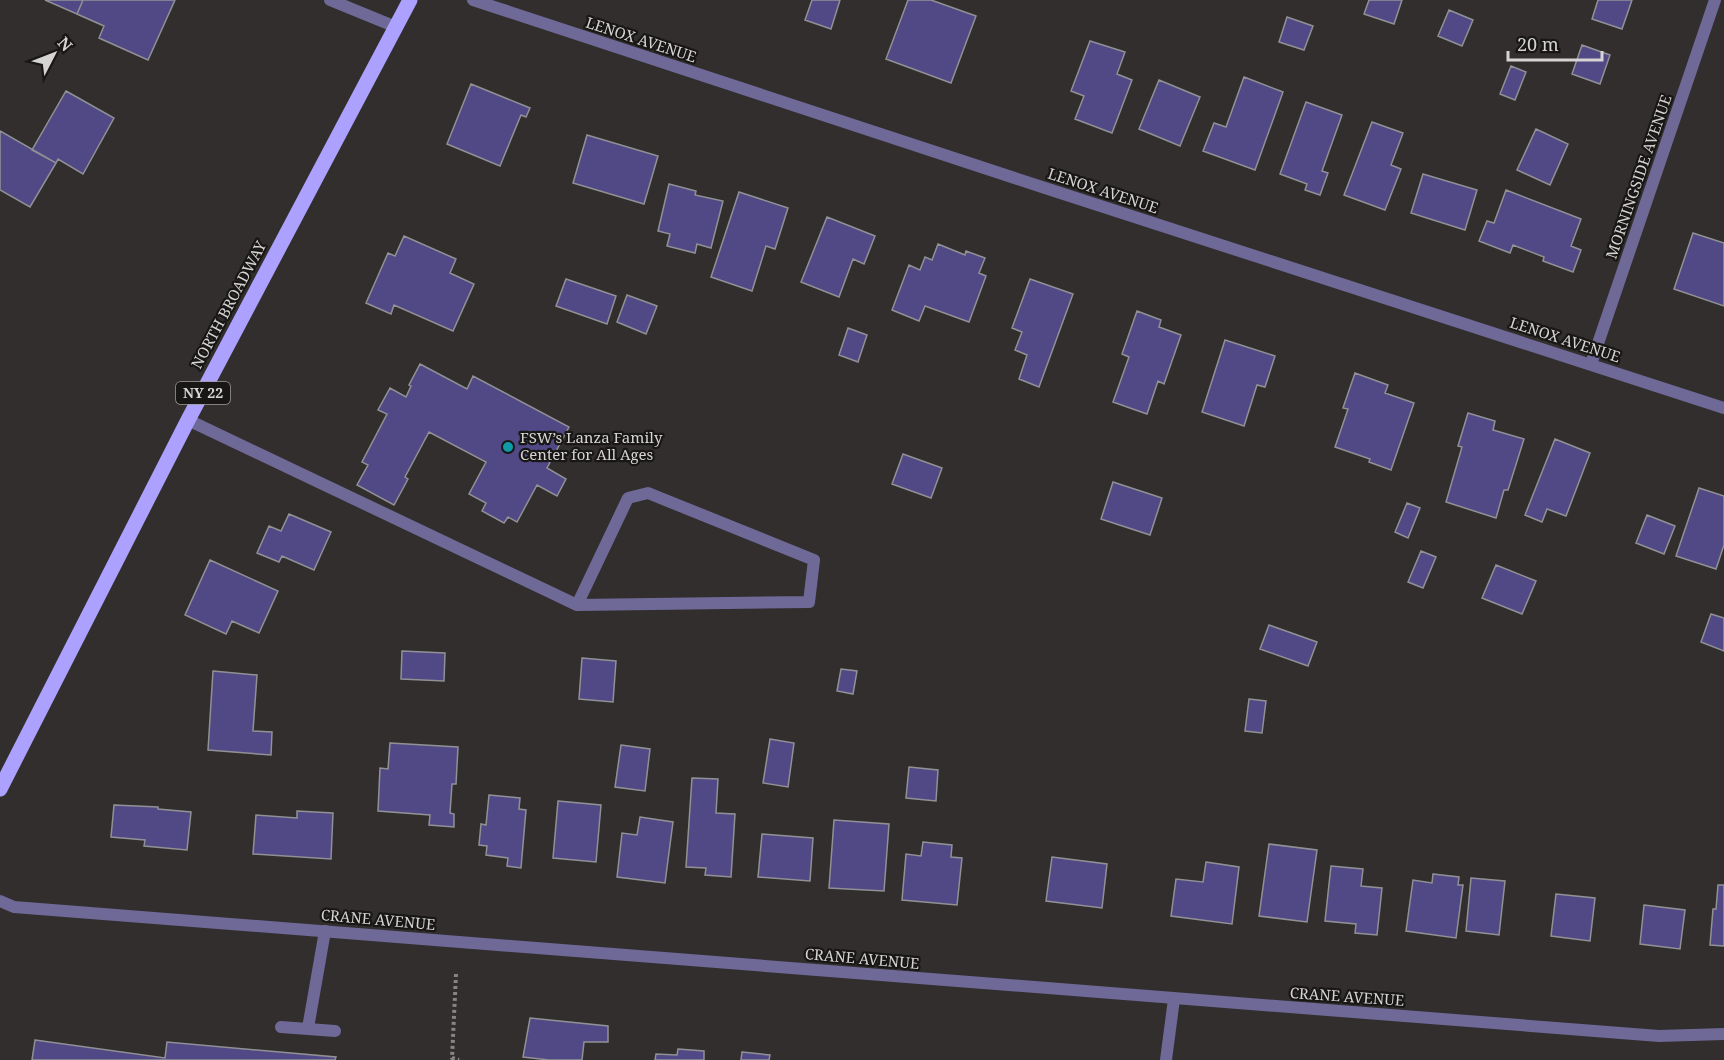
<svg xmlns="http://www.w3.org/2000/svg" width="1724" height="1060" viewBox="0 0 1724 1060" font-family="'Noto Serif',serif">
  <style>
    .building { fill: #504985; stroke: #919195; stroke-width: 1.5 }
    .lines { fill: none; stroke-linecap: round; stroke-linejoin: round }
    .path { stroke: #878483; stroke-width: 4; stroke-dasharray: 3 3; stroke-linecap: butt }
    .lane { stroke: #6e6997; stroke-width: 12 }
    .street { stroke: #6e6997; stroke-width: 12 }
    .primary { stroke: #aca1ff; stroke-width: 15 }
    .culture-dot { fill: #0f9aa8; stroke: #181716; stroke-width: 2 }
    .labels { text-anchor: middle; stroke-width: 4.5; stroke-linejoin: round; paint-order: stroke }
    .shield { fill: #181716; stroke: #9d9b9a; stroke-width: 1.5 }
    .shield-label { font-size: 14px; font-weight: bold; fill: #d6d4d3 }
    .street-label { font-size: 15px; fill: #d6d4d3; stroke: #181716 }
    .poi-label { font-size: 15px; fill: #d6d4d3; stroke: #181716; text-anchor: start }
  </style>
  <rect width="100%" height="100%" fill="#322e2d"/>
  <path class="building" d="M45,0H83L77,14Z
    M83,0H175L148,60L99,38L104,26L77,14Z
    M812,0H840L831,29L805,20Z
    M908,0H931L976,16L951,83L886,59Z
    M1369,0H1402L1394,24L1364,14Z
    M1598,0H1632L1622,29L1592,19Z
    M1449,10L1473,20L1462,46L1438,36Z
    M1287,17L1313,26L1304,50L1279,42Z
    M1090,41L1125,52L1117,74L1132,80L1112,133L1075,119L1084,96L1071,91Z
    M1582,45L1610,55L1600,84L1572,74Z
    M1511,66L1526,72L1515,100L1500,94Z
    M1244,77L1283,92L1255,170L1203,151L1214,123L1226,127Z
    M1159,80L1200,97L1180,146L1139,129Z
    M471,84L530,108L526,117L521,115L500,166L447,144Z
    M66,91L114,118L83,174L58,159L56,163L32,150Z
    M1306,102L1342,115L1322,171L1328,173L1320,195L1305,190L1307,184L1280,174Z
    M1372,122L1403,133L1391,165L1401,169L1385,210L1344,195Z
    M1536,129L1568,144L1550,185L1517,170Z
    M0,131L56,163L30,207L0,190Z
    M587,135L658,156L644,204L573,183Z
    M1423,174L1477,190L1465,230L1411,213Z
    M669,184L696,191L695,195L723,201L711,248L697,244L695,253L667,246L670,234L658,231Z
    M1506,190L1581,219L1571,246L1581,250L1573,272L1543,261L1544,257L1513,245L1510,253L1479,241L1487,221L1494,223Z
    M739,192L788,208L775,249L766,246L752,291L711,277Z
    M827,217L875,236L864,264L853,259L839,297L801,282Z
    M1693,233L1724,243V306L1674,289Z
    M404,236L456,259L450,273L474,284L453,331L394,305L391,314L366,303L388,253L395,256Z
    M938,244L965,255L966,251L985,258L979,273L986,276L969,322L925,306L919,321L892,310L909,265L920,270L925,257L932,260Z
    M566,279L616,296L607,324L556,306Z
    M1030,279L1073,294L1039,387L1019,379L1027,355L1015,350L1022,332L1012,328Z
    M627,295L657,306L646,334L617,322Z
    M1137,311L1161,320L1159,327L1181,335L1164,384L1158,381L1147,414L1113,402L1129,357L1122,354Z
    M848,328L867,335L858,362L839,355Z
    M1225,340L1275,356L1265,387L1257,385L1244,426L1202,412Z
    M420,364L467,389L473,376L569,427L547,468L566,479L557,496L537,485L517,522L508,517L504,523L482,511L486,503L469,494L486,462L429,432L405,477L408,479L394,505L357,485L368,465L362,462L387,414L378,410L390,388L406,397L411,386L409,385Z
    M1355,373L1388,385L1385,393L1414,403L1391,470L1369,462L1370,459L1335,447L1348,409L1343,408Z
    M1468,413L1495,421L1493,430L1524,439L1508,490H1504L1496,518L1446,502L1462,447L1458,446Z
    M1555,439L1590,453L1566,516L1547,509L1542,522L1525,515Z
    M903,454L942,468L931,498L892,484Z
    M1113,482L1162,498L1150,535L1101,519Z
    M1699,488L1724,496V545L1716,569L1676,556Z
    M1407,503L1420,508L1408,538L1395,532Z
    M289,514L331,532L314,570L282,556L279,562L257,553L269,526L281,531Z
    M1647,515L1675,526L1664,554L1636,543Z
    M1421,551L1436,557L1423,588L1408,582Z
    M210,560L278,591L259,633L232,621L226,634L185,615Z
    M1496,565L1536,581L1522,614L1482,598Z
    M1711,614L1724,618V651L1701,642Z
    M1269,625L1317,642L1308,666L1260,649Z
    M402,651L445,653L444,681L401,679Z
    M582,658L616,661L613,702L579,699Z
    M841,669L857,671L853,694L837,691Z
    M213,671L257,675L253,731L272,732L271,755L208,750Z
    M1249,699L1266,701L1262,733L1245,731Z
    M770,739L794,743L788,787L763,783Z
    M390,743L458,747L456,784H452L450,813L454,814V827L429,825L430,815L378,811L380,768L388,769Z
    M621,745L650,749L645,791L615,787Z
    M909,767L938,770L936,801L906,798Z
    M692,778L718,779L716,813L735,814L731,877L705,875L706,868L686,867Z
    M489,795L520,798L519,809L526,810L521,868L507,866L508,858L486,855L487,846L479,845L481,824L486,825Z
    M558,801L601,805L596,862L553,858Z
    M114,805L158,807V809L191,812L187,850L144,846L145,840L111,837Z
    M297,811L333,813L331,859L253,854L256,815L297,818Z
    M640,817L673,822L665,883L617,877L622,833L637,835Z
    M834,820L889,824L884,891L829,888Z
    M762,834L813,838L810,881L758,877Z
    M923,842L952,845L951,857L962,858L957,905L902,900L906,854L921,856Z
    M1269,844L1317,850L1307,922L1259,916Z
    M1052,857L1107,864L1102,908L1046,901Z
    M1206,862L1239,867L1232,924L1171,916L1176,879L1203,882Z
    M1331,866L1363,869L1361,886L1382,888L1377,935L1355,933L1356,924L1325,921Z
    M1433,874L1459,877L1458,885H1463L1456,938L1406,931L1413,880L1432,883Z
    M1471,878L1505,881L1499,935L1466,931Z
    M1718,885H1724V946L1710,945L1713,909H1716Z
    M1556,894L1595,898L1590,941L1551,936Z
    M1644,905L1685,910L1680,949L1640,944Z
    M530,1018L608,1026V1042H584L582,1060H549L523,1057Z
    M35,1040L165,1058L167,1042L336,1057L335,1060H32Z
    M678,1049L704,1051V1060H655L656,1054L677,1055Z
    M742,1052L770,1055L769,1060H741Z"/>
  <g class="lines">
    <path class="path" d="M456,974L452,1058L459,1060"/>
    <path class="lane" d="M330,0L396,27
      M188,420L577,605L809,602L814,560L648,493L628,498L577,605
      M281,1027L335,1031
      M308,1028L325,931
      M1166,1060L1174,999"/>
    <path class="street" d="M473,0L1042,187L1724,408
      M1591,364L1715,0
      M0,901L14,907L1659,1036L1724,1034"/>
    <path class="primary" d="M0,789L188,420L410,0"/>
  </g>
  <circle class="culture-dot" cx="508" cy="447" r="6"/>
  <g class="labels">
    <rect class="shield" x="176" y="382" width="54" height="22" rx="4.5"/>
    <g class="shield-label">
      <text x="203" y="398">NY 22</text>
    </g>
    <g class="street-label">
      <text transform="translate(641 40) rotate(18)" y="5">LENOX AVENUE</text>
      <text transform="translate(1639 177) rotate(-71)" y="5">MORNINGSIDE AVENUE</text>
      <text transform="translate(1103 191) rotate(18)" y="5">LENOX AVENUE</text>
      <text transform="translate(229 305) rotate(-62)" y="5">NORTH BROADWAY</text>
      <text transform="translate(1565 340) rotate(18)" y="5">LENOX AVENUE</text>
      <text transform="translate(378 920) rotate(5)" y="5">CRANE AVENUE</text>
      <text transform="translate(862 959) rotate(5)" y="5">CRANE AVENUE</text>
      <text transform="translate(1347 997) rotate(4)" y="5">CRANE AVENUE</text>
    </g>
    <g class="poi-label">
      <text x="520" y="443">FSW’s Lanza Family<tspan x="520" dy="17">Center for All Ages</tspan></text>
    </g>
  </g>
  <g transform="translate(54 54) rotate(48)" stroke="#181716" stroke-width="4.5" paint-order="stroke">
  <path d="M0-4.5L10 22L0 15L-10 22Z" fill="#d6d4d3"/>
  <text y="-9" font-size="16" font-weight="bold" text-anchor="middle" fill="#d6d4d3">N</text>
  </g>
  <path d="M1508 51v9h94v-9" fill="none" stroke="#d6d4d3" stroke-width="3"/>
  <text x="1517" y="51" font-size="18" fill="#d6d4d3" stroke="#181716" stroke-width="4.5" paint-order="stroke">20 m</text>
</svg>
